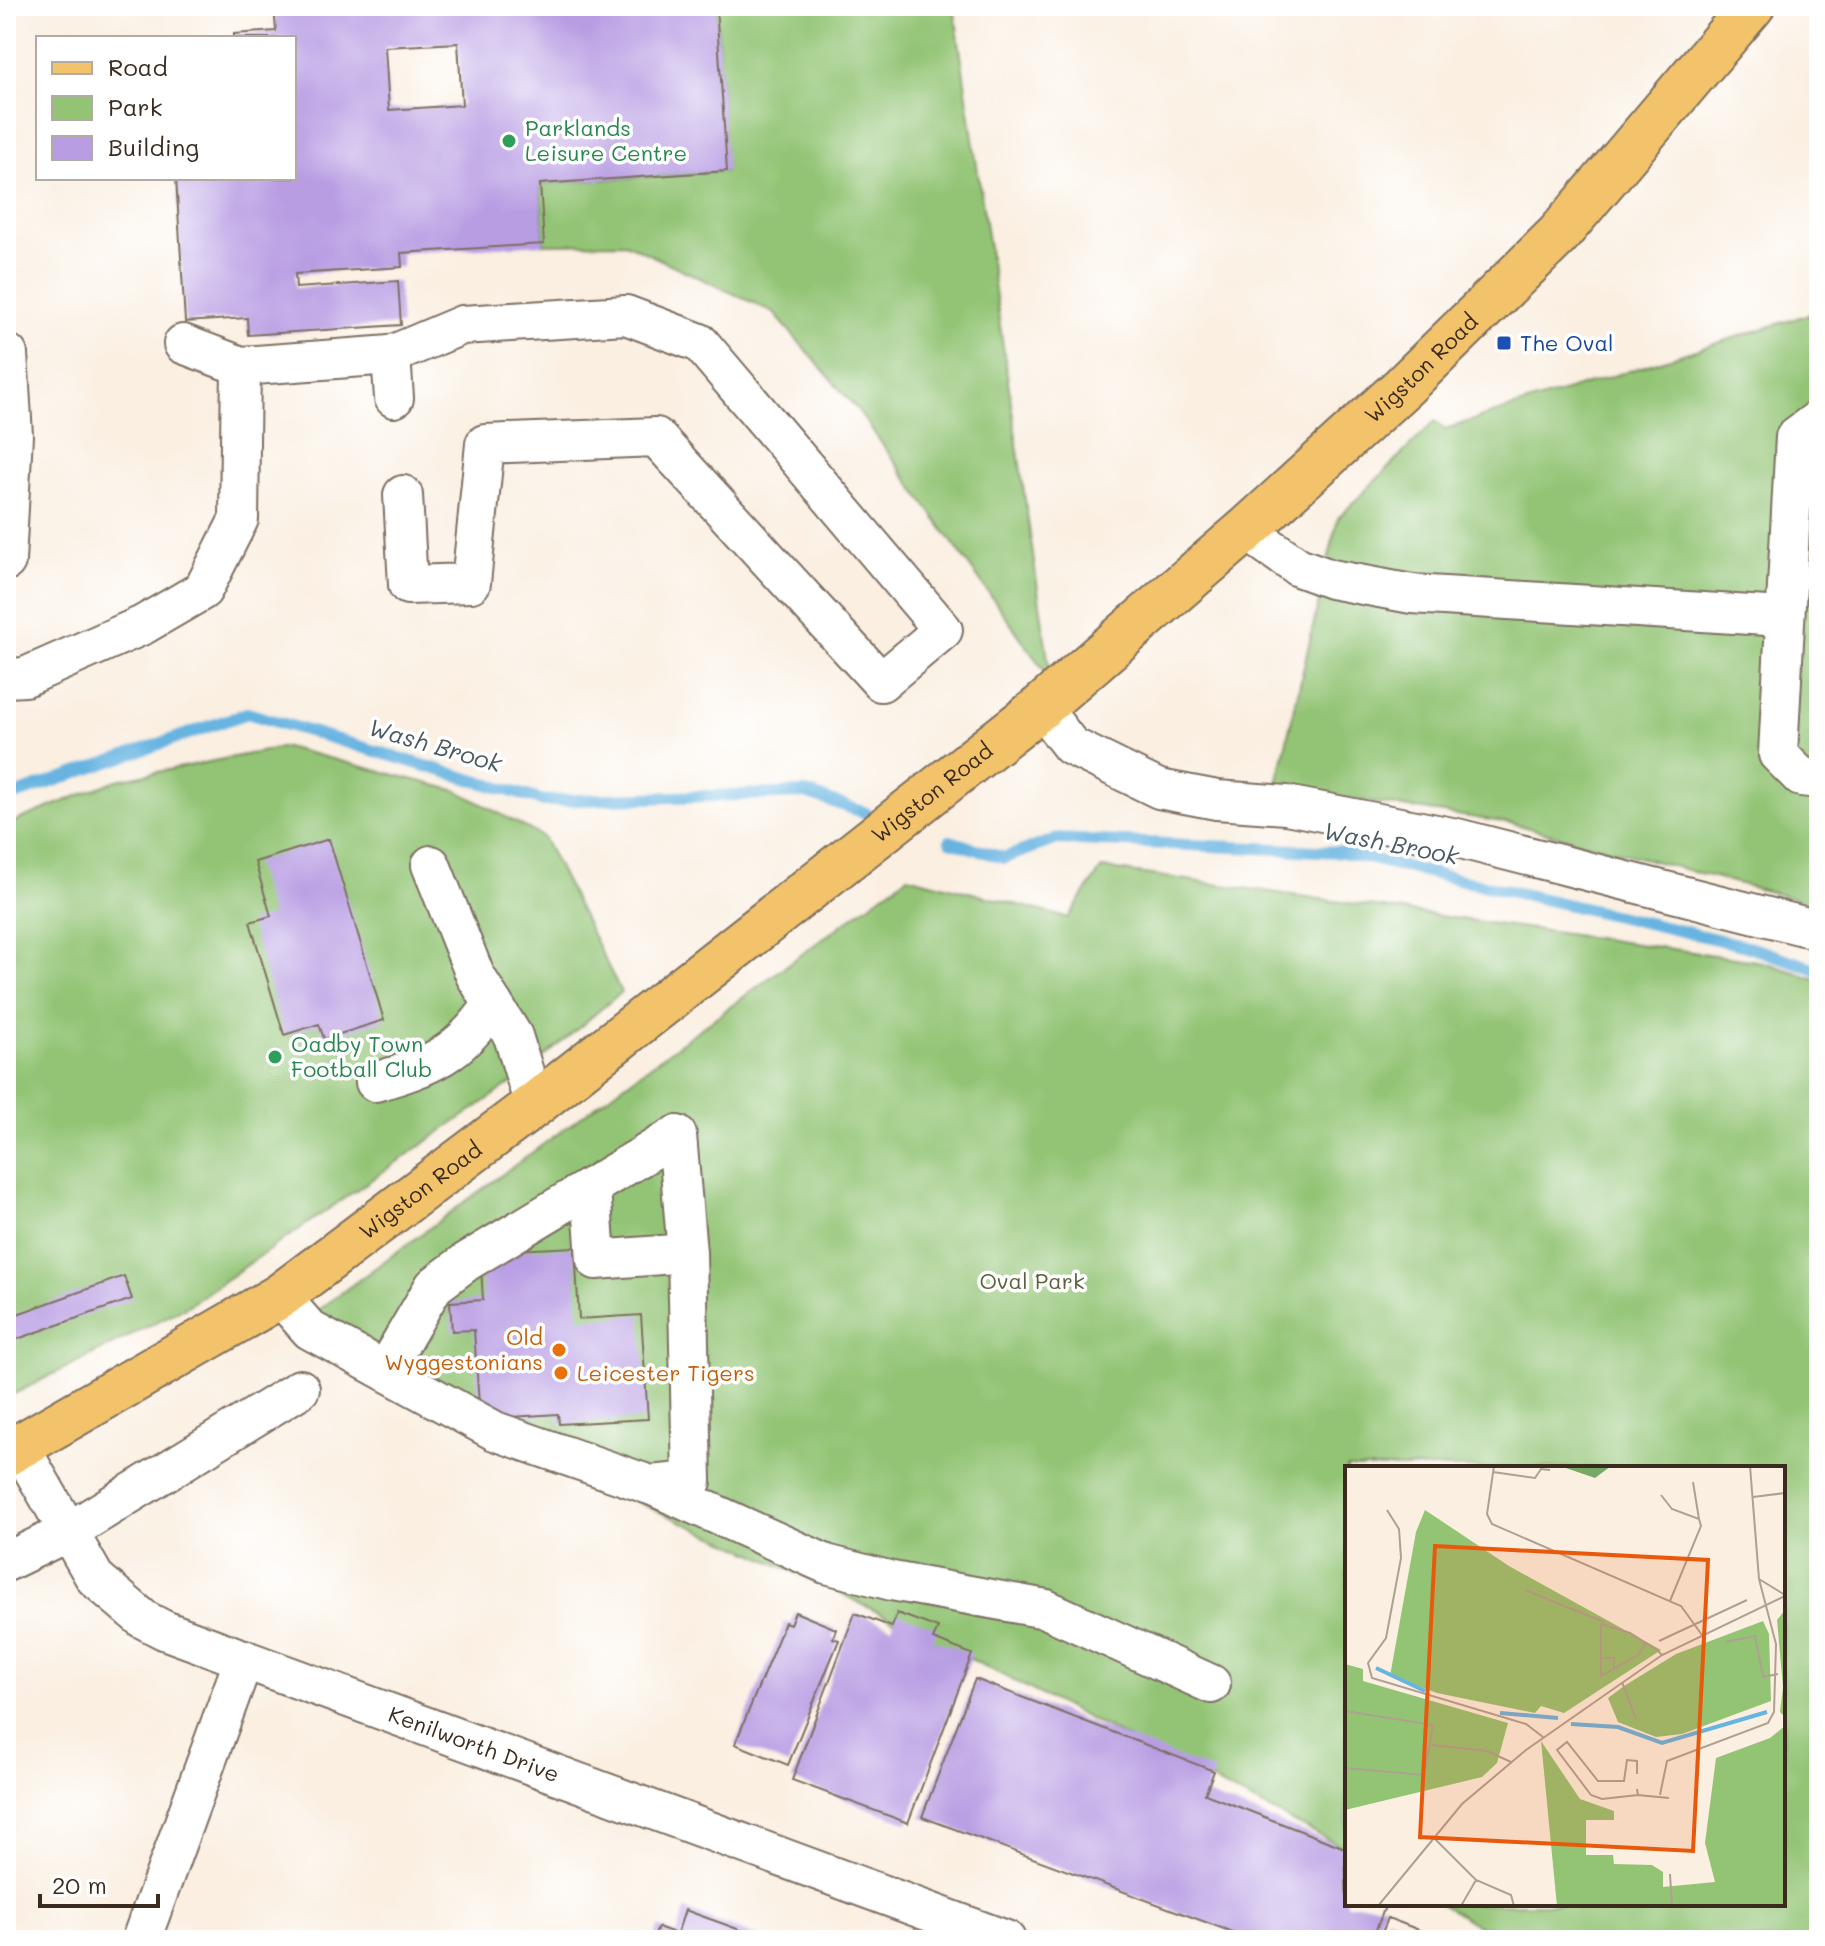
<svg xmlns="http://www.w3.org/2000/svg" width="1825" height="1946" viewBox="0 0 1825 1946" font-family="Mali,sans-serif">
  <style>
    .green { fill: #93c474; stroke: #677749; stroke-width: 2 }
    .lines { fill: none; stroke-linecap: round; stroke-linejoin: round }
    .stream { stroke: #67b4e1; stroke-width: 12 }
    .building { fill: #b89de3; fill-rule: evenodd }
    .minor-casing { stroke: #7e6f62; stroke-width: 42 }
    .major-casing { stroke: #7e6f62; stroke-width: 48 }
    .minor { stroke: #fff; stroke-width: 38 }
    .major { stroke: #f2c36a; stroke-width: 44 }
    .leisure-dot { fill: #2e9e5b; stroke: #fff; stroke-width: 3 }
    .transit-dot { fill: #1a4fb4; stroke: #fff; stroke-width: 3 }
    .food-dot { fill: #e8710a; stroke: #fff; stroke-width: 3 }
    .labels { text-anchor: middle; stroke-width: 7; stroke-linejoin: round; paint-order: stroke }
    .leisure-label { font-size: 22px; fill: #27864d; stroke: #fff; text-anchor: start }
    .transit-label { font-size: 22px; fill: #164399; stroke: #fff; text-anchor: start }
    .street-label { font-size: 22px; fill: #3b2a1e; stroke: #fff }
    .park-label { font-size: 22px; fill: #5a603c; stroke: #fff }
    .food-label { font-size: 22px; fill: #c56008; stroke: #fff; text-anchor: end }
    .water-label { font-size: 24px; font-style: italic; fill: #4a5a62; stroke: #fff }
    .inset-river { fill: none; stroke: #67b4e1; stroke-width: 4 }
    .inset-road { fill: none; stroke: #aea093; stroke-width: 2 }
    .view { fill: #e8590c; fill-opacity: 0.15; stroke: #e8590c; stroke-width: 4 }
    .inset-edge { fill: none; stroke: #3b2a1e; stroke-width: 4 }
  </style>
  <rect width="100%" height="100%" fill="#fff"/>
  <filter id="ink" filterUnits="userSpaceOnUse"><feTurbulence type="fractalNoise" baseFrequency=".0125" numOctaves="2"/><feDisplacementMap in="SourceGraphic" scale="16" xChannelSelector="R" yChannelSelector="G"/><feConvolveMatrix kernelMatrix="1 2 1 2 8 2 1 2 1" color-interpolation-filters="sRGB"/></filter>
  <filter id="wash" filterUnits="userSpaceOnUse"><feTurbulence type="fractalNoise" baseFrequency=".006" numOctaves="4" result="noise"/><feDisplacementMap in="SourceGraphic" scale="32" xChannelSelector="R" yChannelSelector="G"/><feGaussianBlur stdDeviation="1.8" result="paint"/><feColorMatrix in="noise" values="0 0 0 0 0 0 0 0 0 0 0 0 0 0 0 0 0 1.4 0 .05"/><feComposite in="paint" operator="in"/></filter>
  <g filter="url(#wash)">
    <rect width="100%" height="100%" fill="#faefe1"/>
    <path class="green" d="M716,6H954L1051,680L857,409L773,312L625,243L544,244L540,184L726,171Z
      M1819,311V905L1510,823L1276,788L1338,518L1435,421L1445,429Z
      M285,747L458,791L543,837L621,992L522,1076L186,1307L6,1398V825L117,780Z
      M1102,868L1763,962L1819,980V1940H1502L1441,1904H1783V1468H1347V1849L826,1586L498,1440L288,1332L908,876L1068,918Z"/>
    <g class="lines">
      <path class="stream" d="M6,798L247,713L544,801L806,793L866,813
        M950,841L1004,858L1057,839L1341,852L1746,946L1819,970"/>
    </g>
    <g id="blocks">
      <path class="building" d="M274,6H716L727,171L540,184L544,244L401,253L402,267L295,274L296,288L398,281L401,325L248,335L247,318L185,322L176,178H294V38H234V34L276,31ZM458,43L462,105L389,110L385,47Z
        M329,839L384,1020L324,1039L319,1024L284,1035L250,922L271,916L255,862Z
        M575,1247L579,1319L641,1315L648,1419L559,1424L558,1414L480,1419L474,1330L452,1331L450,1302L483,1300L481,1267L496,1266L495,1251Z
        M124,1276L132,1299L6,1343V1318Z
        M795,1612L836,1629L833,1638L839,1640L788,1765L735,1744L785,1622L790,1624Z
        M855,1613L892,1627L897,1613L938,1628L933,1639L972,1654L908,1823L792,1780Z
        M975,1679L1214,1771L1205,1794L1345,1848L1347,1904H1386L1372,1940H1254L922,1817Z
        M685,1910L768,1940H653L658,1927L677,1934Z
        M1388,1918L1445,1940H1379Z"/>
    </g>
  </g>
  <g filter="url(#ink)">
    <use href="#blocks" fill-opacity="0" stroke="#7e6f62" stroke-width="2"/>
    <g class="lines">
      <defs>
        <g id="minor">
          <path d="M183,344L241,366L391,355L394,398"/>
          <path d="M391,355L462,325L626,315L700,343L943,630L881,682L656,437L485,444L471,583L408,585L403,495"/>
          <path d="M1819,419L1795,437L1778,754L1801,777L1819,779"/>
          <path d="M1246,530L1298,567L1331,579L1412,594L1783,617"/>
          <path d="M6,561L13,435L8,354"/>
          <path d="M6,678L25,677L143,625L203,590L239,519L241,366"/>
          <path d="M1041,707L1071,746L1159,789L1217,800L1286,805L1457,838L1819,930"/>
          <path d="M431,865L475,975L513,1036L534,1105"/>
          <path d="M375,1082C431,1066 460,1054 493,1004"/>
          <path d="M591,1187L596,1260L687,1253"/>
          <path d="M280,1296L310,1330L495,1431L650,1485L692,1481L687,1253L677,1135L466,1262L434,1286L385,1370"/>
          <path id="s1" d="M20,1447L95,1578L143,1619L164,1630L1006,1940"/>
          <path d="M653,1486L826,1564L892,1581L1046,1609L1211,1684"/>
          <path d="M6,1562L68,1532L300,1389"/>
          <path d="M141,1940L244,1659"/>
        </g>
        <g id="major">
          <path id="s2" d="M6,1454L280,1296L534,1105L1041,707L1246,530L1403,387L1558,235L1752,6"/>
        </g>
      </defs>
      <use href="#minor" class="minor-casing"/>
      <use href="#major" class="major-casing"/>
      <use href="#minor" class="minor"/>
      <use href="#major" class="major"/>
    </g>
  </g>
  <g class="leisure-dot">
    <circle cx="509" cy="141" r="8"/>
    <circle cx="275" cy="1057" r="8"/>
  </g>
  <rect class="transit-dot" x="1496" y="335" width="16" height="16" rx="4"/>
  <g class="food-dot">
    <circle cx="559" cy="1350" r="8"/>
    <circle cx="561" cy="1373" r="8"/>
  </g>
  <g class="labels">
    <g class="leisure-label">
      <text x="525" y="136">Parklands<tspan x="525" dy="25">Leisure Centre</tspan></text>
      <text x="291" y="1052">Oadby Town<tspan x="291" dy="25">Football Club</tspan></text>
    </g>
    <g class="transit-label">
      <text x="1520" y="351">The Oval</text>
    </g>
    <g class="street-label">
      <text dy="8" stroke="none"><textPath href="#s2" startOffset="1788">Wigston Road</textPath></text>
      <text dy="8" stroke="none"><textPath href="#s2" startOffset="1140">Wigston Road</textPath></text>
      <text dy="8" stroke="none"><textPath href="#s2" startOffset="492">Wigston Road</textPath></text>
      <text dy="8" stroke="none"><textPath href="#s1" startOffset="568">Kenilworth Drive</textPath></text>
    </g>
    <g class="park-label">
      <text x="1032" y="1289">Oval Park</text>
    </g>
    <g class="food-label">
      <text x="543" y="1345">Old<tspan x="543" dy="25">Wyggestonians</tspan></text>
      <text x="577" y="1381" text-anchor="start">Leicester Tigers</text>
    </g>
    <g class="water-label">
      <text transform="translate(435 746) rotate(16)" y="8">Wash Brook</text>
      <text transform="translate(1391 844) rotate(11)" y="8">Wash Brook</text>
    </g>
  </g>
  <g transform="translate(1345 1466)">
    <rect width="440" height="440" fill="#faefe1"/>
    <path d="M80,44L164,100L316,184L219,247L196,240L190,247L92,227L45,210L71,66ZM440,144V251L435,246L438,221L432,154ZM418,155L424,168L426,235L337,268L311,271L273,256L263,232L279,220L331,188ZM0,198L18,203V215L163,257L152,297L137,311L0,344ZM440,260V440H212L196,275L235,333L269,345V354H241V389H268L269,398L307,399L318,406V421L370,416L360,377L371,292L425,272Z" fill="#93c474"/>
    <path d="M215,0H266L250,12Z" fill="#76aa66"/>
    <path class="inset-river" d="M31,202L80,225M155,247L213,252M226,258L273,261L317,277L422,246"/>
    <path class="inset-road" d="M149,0L142,48L147,58L336,140L357,169M148,6L190,12L196,3L205,4M348,16L354,53M316,29L327,43L354,53L356,60L325,135M408,31L440,27M42,44L54,63L56,92L41,172L23,197L27,212L181,258L198,271M414,113L440,129M180,124L259,156M314,175L402,134M381,176L410,170L418,211L433,208M301,177L293,189L256,210V158L285,167L301,177L312,184L317,189M255,192H269V203M277,216L291,253M0,245L88,259L79,309L0,302M86,279L142,285L166,296M292,308V295L282,294L279,315H253L222,276L212,284L246,329L257,333L293,329M292,323L293,329L324,332M315,329L322,295L423,257L429,246L431,178L414,113L405,0M350,332L354,284M87,370L131,414L166,429L169,440M325,408L327,440M33,440L117,338L181,284L317,189L440,130M116,440L131,414"/>
    <path class="view" d="M90,80L363,94L348,385L75,371Z"/>
    <rect width="440" height="440" class="inset-edge"/>
  </g>
  <rect width="1825" height="1946" fill="none" stroke="#fff" stroke-width="32"/>
  <rect x="36" y="36" width="260" height="144" fill="#ffffff" stroke="#b1aaa5" stroke-width="2"/>
  <rect x="52" y="62" width="40" height="12" fill="#f2c36a" stroke="#b1aaa5" stroke-width="2"/>
  <text x="108" y="76" font-size="24" fill="#3b2a1e">Road</text>
  <rect x="52" y="96" width="40" height="24" fill="#93c474" stroke="#b1aaa5" stroke-width="2"/>
  <text x="108" y="116" font-size="24" fill="#3b2a1e">Park</text>
  <rect x="52" y="136" width="40" height="24" fill="#b89de3" stroke="#b1aaa5" stroke-width="2"/>
  <text x="108" y="156" font-size="24" fill="#3b2a1e">Building</text>
  <path d="M40 1894v12h118v-12" fill="none" stroke="#3b2a1e" stroke-width="4"/>
  <text x="52" y="1894" font-size="24" fill="#3b2a1e" stroke="#ffffff" stroke-width="6" paint-order="stroke">20 m</text>
</svg>
